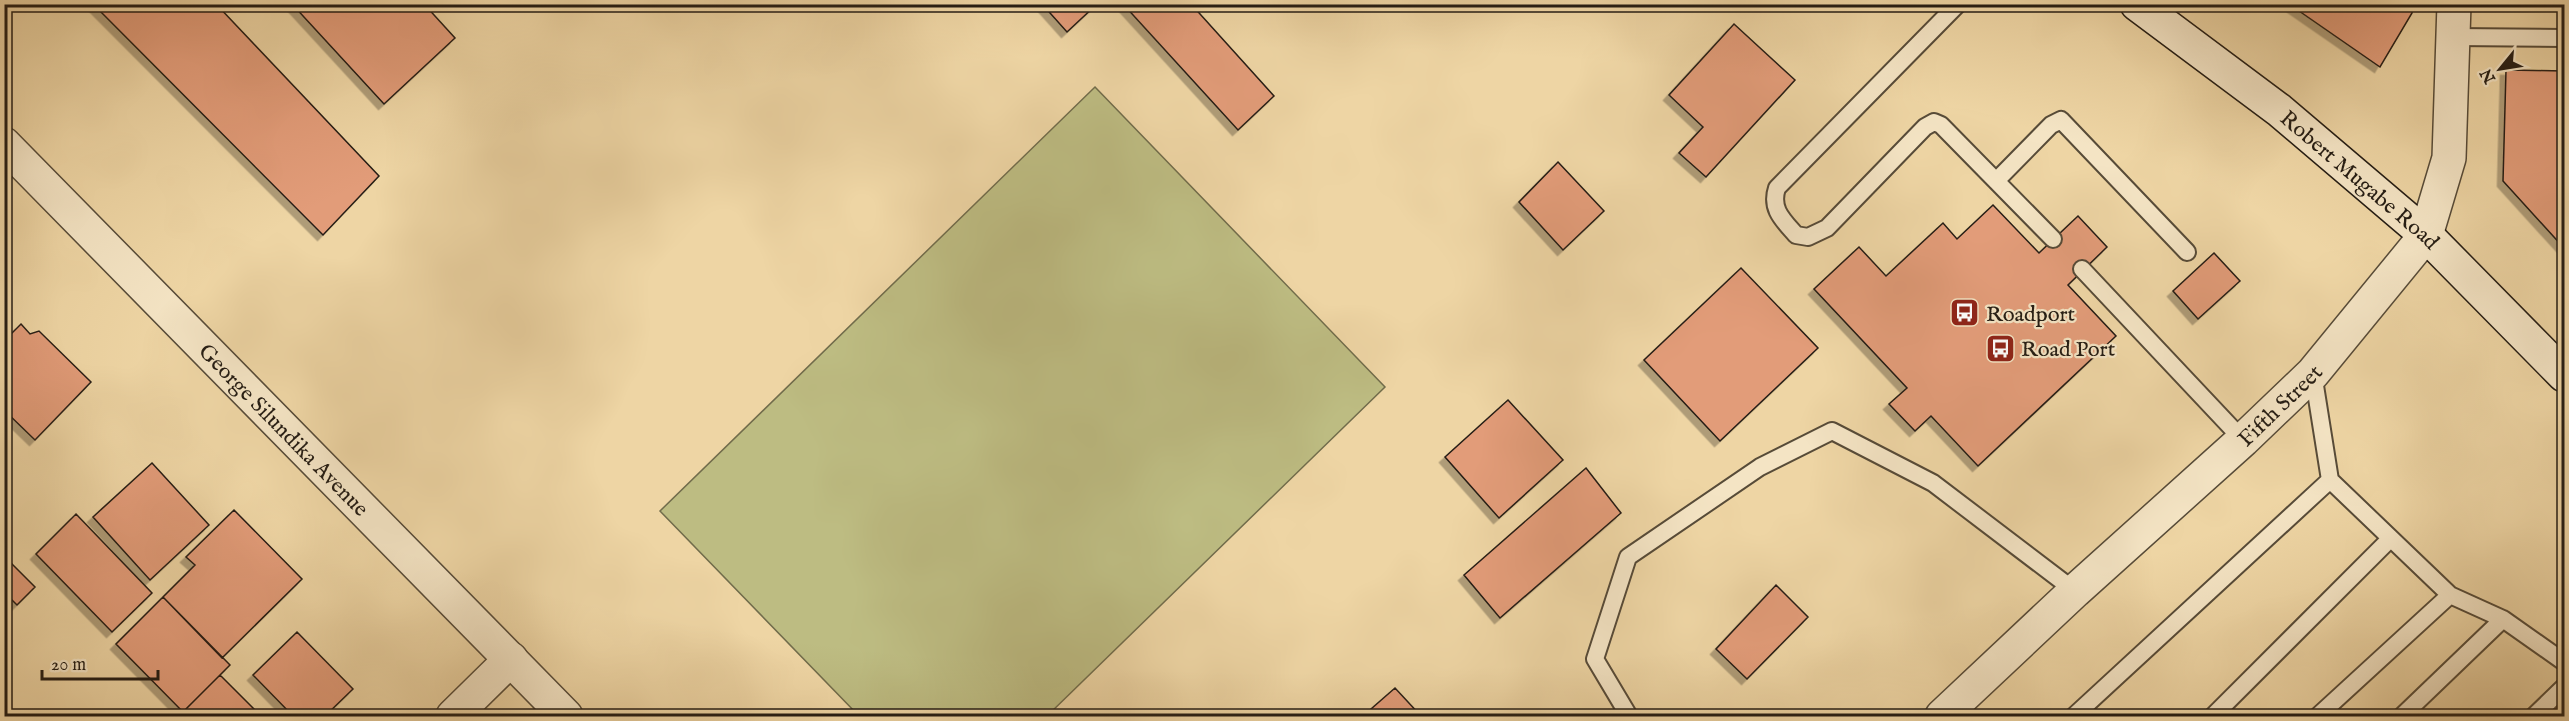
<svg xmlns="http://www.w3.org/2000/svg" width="2569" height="721" viewBox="0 0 2569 721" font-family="'IM FELL English',serif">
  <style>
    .green { fill: #bdbc82; stroke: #716c4b; stroke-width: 1.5 }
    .building { fill: #e29c79; stroke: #251d14; stroke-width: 1.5; filter: url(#shadow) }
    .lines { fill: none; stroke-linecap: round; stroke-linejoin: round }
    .lane-casing { stroke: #574b38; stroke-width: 20 }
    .street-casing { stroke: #574b38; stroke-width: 36 }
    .secondary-casing { stroke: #251d14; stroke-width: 36 }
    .lane { stroke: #f4e4c4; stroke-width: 16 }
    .street { stroke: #f4e4c4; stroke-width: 33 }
    .secondary { stroke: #f4e4c4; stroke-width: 33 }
    .labels { text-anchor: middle; stroke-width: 4.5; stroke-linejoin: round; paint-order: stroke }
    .street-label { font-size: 22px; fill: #251d14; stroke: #f4e4c4 }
    .poi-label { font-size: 22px; fill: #251d14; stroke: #f4e4c4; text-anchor: start }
  </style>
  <defs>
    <filter id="shadow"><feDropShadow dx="-5.5" dy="5.5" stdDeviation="0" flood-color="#0004"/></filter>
  </defs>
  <rect width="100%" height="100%" fill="#eed5a4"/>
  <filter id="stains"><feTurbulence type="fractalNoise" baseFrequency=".00333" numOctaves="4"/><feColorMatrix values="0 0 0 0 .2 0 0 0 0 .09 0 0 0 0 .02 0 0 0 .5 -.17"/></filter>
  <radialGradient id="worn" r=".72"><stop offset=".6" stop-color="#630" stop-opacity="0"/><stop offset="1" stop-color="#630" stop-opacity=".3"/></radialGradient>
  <path class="green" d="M1095,87L1385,387L1047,716H859L660,511Z"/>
  <path class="building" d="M93,4H216L379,176L323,235Z
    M292,4H424L455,38L384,104Z
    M1042,4H1097L1067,32Z
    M1123,4H1191L1274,96L1238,130Z
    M2289,4H2413L2412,13L2380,67Z
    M1734,24L1795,80L1706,177L1679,153L1703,127L1669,95Z
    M2506,70L2564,71V248L2503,181Z
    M1558,162L1604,211L1563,250L1519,202Z
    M1993,205L2039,253L2078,216L2107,247L2068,285L2116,336L1978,466L1931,416L1915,431L1889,404L1907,388L1814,289L1859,247L1886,276L1943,223L1957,239Z
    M2214,253L2240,281L2198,319L2173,291Z
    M1741,268L1818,348L1720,441L1644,360Z
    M21,324L30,334L39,331L91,382L35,440L4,410V341Z
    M1508,400L1563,460L1499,518L1445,457Z
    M152,463L209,525L150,580L93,517Z
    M1586,468L1621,513L1500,618L1464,575Z
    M234,510L302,579L222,658L163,597L195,565L186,557Z
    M76,514L152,593L112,632L36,554Z
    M4,556L35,587L17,605L4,592Z
    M1776,585L1808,617L1747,679L1716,649Z
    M163,597L230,665L183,712L116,644Z
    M297,632L353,689L325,716H293L253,675Z
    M220,675L261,716H188L183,712Z
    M1395,688L1421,716H1363Z"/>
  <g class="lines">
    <defs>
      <path id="lane" d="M1958,4L1777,188C1770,209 1783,220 1796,235L1808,237L1827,228L1925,127L1934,122L1941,125L2053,239
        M2454,37L2564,38
        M1996,181L2051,125L2061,120L2187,252
        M2082,269L2243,440
        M2313,373L2330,480L2450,595L2503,619L2564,662
        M1629,716L1595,659L1628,557L1760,467L1832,431L1933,483L2075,591
        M2074,716L2330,480
        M2213,716L2390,539
        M2318,716L2450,595
        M2402,716L2503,619
        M2534,716L2564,687"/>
      <g id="street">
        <path id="s1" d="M4,144L566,716"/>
        <path d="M453,716L511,659"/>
        <path id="s2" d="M1942,716L2075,591L2243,440L2313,373L2426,235L2449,158L2454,4"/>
      </g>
      <g id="secondary">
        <path id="s3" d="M2137,4L2279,110L2426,235L2564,375"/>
      </g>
    </defs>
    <use href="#lane" class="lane-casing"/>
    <use href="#street" class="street-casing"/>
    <use href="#secondary" class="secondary-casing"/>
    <use href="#lane" class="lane"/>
    <use href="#street" class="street"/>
    <use href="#secondary" class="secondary"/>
  </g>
  <defs>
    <symbol id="bus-square" viewBox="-11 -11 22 22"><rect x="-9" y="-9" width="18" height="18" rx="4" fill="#8f2418" stroke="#f4e4c4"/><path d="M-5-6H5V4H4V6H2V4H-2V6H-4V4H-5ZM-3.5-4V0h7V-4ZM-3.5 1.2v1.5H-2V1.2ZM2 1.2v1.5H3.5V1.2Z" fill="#fff"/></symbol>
  </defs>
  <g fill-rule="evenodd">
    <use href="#bus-square" x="1948" y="296" width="33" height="33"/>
    <use href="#bus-square" x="1984" y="332" width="33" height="33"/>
  </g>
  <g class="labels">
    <g class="street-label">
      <text dy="8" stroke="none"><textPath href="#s3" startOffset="284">Robert Mugabe Road</textPath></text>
      <text dy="8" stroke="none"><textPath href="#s2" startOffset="459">Fifth Street</textPath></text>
      <text dy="8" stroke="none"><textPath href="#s1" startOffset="400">George Silundika Avenue</textPath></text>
    </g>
    <g class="poi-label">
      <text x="1986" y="321">Roadport</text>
      <text x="2021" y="356">Road Port</text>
    </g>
  </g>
  <rect width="2569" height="721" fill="none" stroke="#eed5a4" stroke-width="24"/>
  <rect x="6" y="6" width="2557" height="709" fill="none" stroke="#251d14" stroke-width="3"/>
  <rect x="12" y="12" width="2545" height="697" fill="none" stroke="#251d14" stroke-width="1.5"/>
  <g transform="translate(2500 69) rotate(240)" stroke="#f4e4c4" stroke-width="4.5" paint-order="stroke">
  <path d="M0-4.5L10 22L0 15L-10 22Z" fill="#251d14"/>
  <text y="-9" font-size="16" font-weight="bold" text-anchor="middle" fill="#251d14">N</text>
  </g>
  <path d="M42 670v9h116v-9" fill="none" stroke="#251d14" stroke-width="3"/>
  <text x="51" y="670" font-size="18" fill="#251d14" stroke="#f4e4c4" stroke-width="4.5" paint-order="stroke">20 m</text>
  <rect width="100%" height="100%" filter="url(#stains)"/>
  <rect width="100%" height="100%" fill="url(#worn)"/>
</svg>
